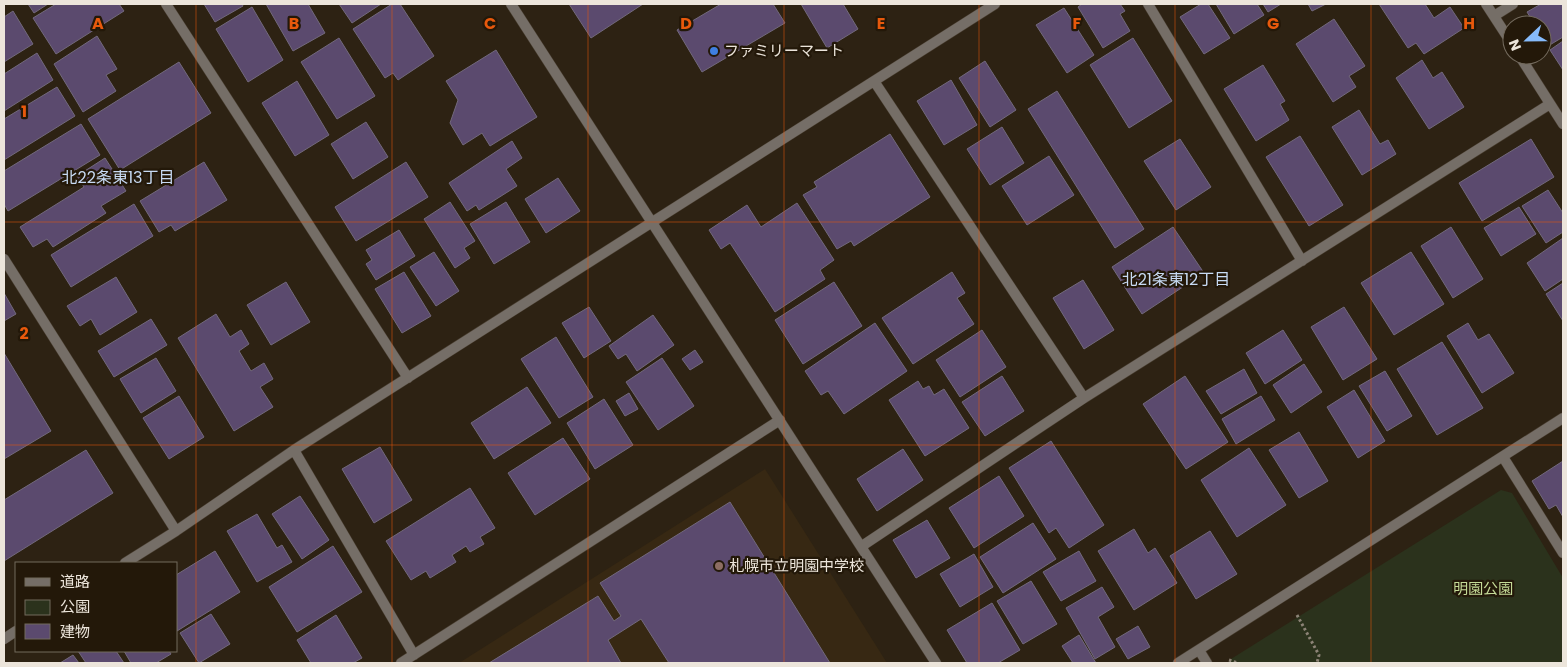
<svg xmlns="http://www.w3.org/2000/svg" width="1567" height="667" viewBox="0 0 1567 667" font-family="Poppins,'Noto Sans JP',sans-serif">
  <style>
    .built { fill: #372813 }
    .green { fill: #2b321c }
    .building { fill: #5b4a6e; stroke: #72697c }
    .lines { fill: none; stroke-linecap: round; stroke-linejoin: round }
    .minor-casing { stroke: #483d2f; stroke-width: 11 }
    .path { stroke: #8c8376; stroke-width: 3; stroke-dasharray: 2.5 2.5; stroke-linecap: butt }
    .minor { stroke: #756e67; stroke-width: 10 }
    .grid { fill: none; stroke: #e8590c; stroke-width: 1; stroke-opacity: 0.55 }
    .shop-dot { fill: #3f7fe0; stroke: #231809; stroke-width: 2 }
    .education-dot { fill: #8d6e63; stroke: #231809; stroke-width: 2 }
    .labels { text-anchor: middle; stroke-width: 4.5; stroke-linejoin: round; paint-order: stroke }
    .poi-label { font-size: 15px; fill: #ece5db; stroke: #231809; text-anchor: start }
    .park-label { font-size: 15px; fill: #c4da97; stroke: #231809 }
    .neighbourhood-label { font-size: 16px; fill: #c7daf3; stroke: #231809 }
    .grid-label { font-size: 16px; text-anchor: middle; font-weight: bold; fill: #e8590c; stroke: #231809; stroke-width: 4.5; stroke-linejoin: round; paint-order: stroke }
  </style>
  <rect width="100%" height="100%" fill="#2d2213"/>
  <path class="built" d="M765,469L887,663H459Z"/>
  <path class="green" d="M1501,490L1512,493L1563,578V663H1231V659Z"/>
  <path class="building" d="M28,4H48L34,13Z
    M56,4H119L124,11L56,54L33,18Z
    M204,4H242L243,6L215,22Z
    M266,4H308L325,33L293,51Z
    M339,4H381L352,23Z
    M392,4H400L434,56L398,80L393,73L385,78L353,29Z
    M569,4H643L591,38Z
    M721,4H773L785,23L702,72L677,30Z
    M801,4H843L858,29L827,48Z
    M1082,4H1120L1125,11L1120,14L1130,31L1103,48L1078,7Z
    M1201,4H1208L1230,38L1204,54L1180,17Z
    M1216,4H1257L1264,15L1234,34Z
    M1263,4H1281L1268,12Z
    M1308,4H1326L1312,11Z
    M1379,4H1425L1434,18L1450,7L1464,28L1424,54L1416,43L1408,48Z
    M1541,4H1563V37L1548,46L1542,37V25H1535L1527,12Z
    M252,7L283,60L248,82L216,29Z
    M1064,8L1094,55L1067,73L1036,25Z
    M13,11L33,44L4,62V17Z
    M1334,19L1365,66L1349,76L1356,87L1333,102L1296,44Z
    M97,36L117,69L106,75L116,91L83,112L54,64Z
    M339,38L375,96L337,119L301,62Z
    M1133,38L1172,101L1129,128L1090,65Z
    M1563,41V70L1550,50Z
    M496,50L537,117L490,146L482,133L463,145L450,123L458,100L446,81Z
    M37,53L53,80L4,111V74Z
    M1422,60L1433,78L1442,72L1464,107L1429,129L1396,78Z
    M985,61L1016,110L990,127L959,78Z
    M179,62L211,113L120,170L88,119Z
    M1263,65L1285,101L1280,104L1289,120L1256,141L1224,89Z
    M951,80L977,125L944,145L917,101Z
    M297,81L329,135L295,156L262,103Z
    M57,87L75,116L4,160V119Z
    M1057,91L1144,229L1115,248L1028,109Z
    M1359,110L1380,144L1388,140L1396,154L1362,175L1332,127Z
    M366,122L388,157L353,179L331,144Z
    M81,124L100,155L8,211L4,204V171Z
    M1002,127L1024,163L990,185L967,149Z
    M890,134L930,197L854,246L851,241L837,249L803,195L817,187L814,182Z
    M1300,136L1343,205L1309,226L1266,157Z
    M1180,139L1211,187L1176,210L1144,161Z
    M1531,139L1554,177L1482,221L1459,183Z
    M512,141L522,158L506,169L517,186L479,210L476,205L467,211L449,183Z
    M1049,156L1074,195L1027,225L1002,186Z
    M105,158L126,191L101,206L106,213L53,247L47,239L33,247L20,227L84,187L77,176Z
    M204,162L227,200L175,231L171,225L159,232L140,201Z
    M406,162L428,197L356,241L335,207Z
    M558,178L580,211L546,233L525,199Z
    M1548,190L1563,213V232L1546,243L1522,206Z
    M450,202L475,241L464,248L470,258L455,268L424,219Z
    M506,202L530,242L494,264L470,224Z
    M797,203L834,260L820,270L825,279L775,312L730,243L721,249L709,230L747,205L761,227Z
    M134,204L153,236L71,287L51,255Z
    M1519,207L1536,234L1501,256L1484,228Z
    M1173,227L1204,273L1142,314L1112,267Z
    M1451,227L1483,279L1453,298L1421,246Z
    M399,230L415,256L376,280L366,264L372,260L366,250Z
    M1563,238V279L1545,291L1527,263Z
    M434,252L459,291L436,306L410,267Z
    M1411,252L1444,304L1394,335L1361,283Z
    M404,272L431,316L402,333L375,289Z
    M952,272L965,293L957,298L974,324L913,364L882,318Z
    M116,277L137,312L100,335L91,319L80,326L67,306Z
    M1083,280L1114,330L1084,349L1053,298Z
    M286,282L310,322L271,345L247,305Z
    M834,282L862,326L803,364L775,320Z
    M1563,283V321L1546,294Z
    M4,293L16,314L4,321Z
    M589,307L611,341L584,358L562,323Z
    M1344,307L1377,359L1343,380L1311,327Z
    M216,314L230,337L241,330L249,344L239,351L251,371L264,363L273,379L260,387L273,407L234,431L178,338Z
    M653,315L674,345L637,371L626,354L618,359L609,346Z
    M151,319L167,345L114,377L98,351Z
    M875,323L907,371L844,414L828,391L821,395L805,371Z
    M1468,323L1478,340L1489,334L1514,373L1482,393L1447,336Z
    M982,330L1006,367L960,397L936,360Z
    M1283,330L1302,360L1265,384L1246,353Z
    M556,337L593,397L559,418L521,359Z
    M1442,342L1483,408L1437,435L1397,369Z
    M695,350L703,362L690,370L682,359Z
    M4,353L51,431L4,459Z
    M156,358L176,391L141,413L120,379Z
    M662,358L694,406L658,430L626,382Z
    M1304,364L1322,392L1291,413L1273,385Z
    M1244,369L1257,393L1221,414L1206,391Z
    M1385,371L1412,416L1387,431L1359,386Z
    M1002,376L1024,411L985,436L962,402Z
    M1185,376L1228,442L1186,469L1143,404Z
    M918,381L923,389L929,386L934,395L944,389L969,428L925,456L889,400Z
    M527,387L551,423L494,459L471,423Z
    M1354,390L1385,441L1358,458L1327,407Z
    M629,393L638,409L625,416L616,401Z
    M179,396L204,437L169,459L143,418Z
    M1261,396L1275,420L1236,444L1222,419Z
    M604,399L633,445L595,469L567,423Z
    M1299,432L1328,481L1299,498L1269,450Z
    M563,438L590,479L535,515L508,473Z
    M1051,441L1104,525L1069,548L1056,528L1049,533L1009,468Z
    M380,447L412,500L374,523L342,469Z
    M1249,448L1286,505L1237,537L1201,480Z
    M903,449L923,480L877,511L857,479Z
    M86,450L113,493L4,561V500Z
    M1563,461V517L1556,505L1549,509L1532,481Z
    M999,476L1024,516L974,548L949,508Z
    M470,488L495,528L480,537L484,544L470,552L466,546L452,555L456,562L430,578L426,571L411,580L386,541Z
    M300,496L329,540L302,559L272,514Z
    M730,502L830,663H669L641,619L608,640L621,663H489L598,596L614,621L621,616L600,583Z
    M257,514L277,548L282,545L292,562L257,582L227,531Z
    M927,520L950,558L916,578L893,540Z
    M1033,523L1056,559L1003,593L980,557Z
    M1134,529L1148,553L1155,548L1177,583L1134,610L1098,551Z
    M1210,531L1237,574L1196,599L1170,556Z
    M333,546L362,592L297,632L269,587Z
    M215,551L240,592L177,631L176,575Z
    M1079,551L1096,581L1061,601L1043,572Z
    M974,554L993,587L960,607L940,574Z
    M1031,581L1057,624L1023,644L997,601Z
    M1102,587L1114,607L1098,617L1115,647L1095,659L1066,608Z
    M992,603L1020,650L998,663H967L947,630Z
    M211,614L230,644L199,663L180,633Z
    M336,615L362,658L353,663H311L297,640Z
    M1138,626L1150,647L1128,659L1116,639Z
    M1079,635L1096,663H1073L1062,646Z
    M78,651H116L124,663H86Z
    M124,651H169L171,654L156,663H131Z
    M73,655L79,663H60Z"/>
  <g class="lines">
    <defs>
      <path id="minor" d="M166,4L408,378
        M511,4L936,663
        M1148,4L1302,261
        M1486,4L1512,44
        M1494,16L1513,4
        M1519,55L1563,124
        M874,81L1084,398
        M4,259L176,531
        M294,450L414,655
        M1503,457L1563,553
        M862,546L1084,398L1550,104
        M125,563L176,531L294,450L995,4
        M4,639L16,631
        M1199,650L1207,663
        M401,663L780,420
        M1178,663L1563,418"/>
    </defs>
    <use href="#minor" class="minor-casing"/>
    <path class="path" d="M1297,615L1319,655L1317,663
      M1229,660L1238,663"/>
    <use href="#minor" class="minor"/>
  </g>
  <path class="grid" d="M196,4V663M392,4V663M588,4V663M784,4V663M979,4V663M1175,4V663M1371,4V663M4,222H1563M4,445H1563"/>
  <circle class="shop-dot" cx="714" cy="51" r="5"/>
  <circle class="education-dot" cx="719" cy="566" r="5"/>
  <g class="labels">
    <g class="poi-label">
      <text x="724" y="56">ファミリーマート</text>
      <text x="729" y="571">札幌市立明園中学校</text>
    </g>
    <g class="park-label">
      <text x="1483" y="594">明園公園</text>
    </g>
    <g class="neighbourhood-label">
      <text x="118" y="183">北22条東13丁目</text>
      <text x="1176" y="285">北21条東12丁目</text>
    </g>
  </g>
  <g class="grid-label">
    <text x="98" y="29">A</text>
    <text x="294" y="29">B</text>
    <text x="490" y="29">C</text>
    <text x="686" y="29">D</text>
    <text x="881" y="29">E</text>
    <text x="1077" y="29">F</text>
    <text x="1273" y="29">G</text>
    <text x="1469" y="29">H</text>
    <text x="24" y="117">1</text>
    <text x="24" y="339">2</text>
  </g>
  <rect width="1567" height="667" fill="none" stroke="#ece5db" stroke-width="10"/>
  <rect x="15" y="562" width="162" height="90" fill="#231809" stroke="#736a5d"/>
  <rect x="25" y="578" width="25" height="8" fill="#756e67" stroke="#736a5d"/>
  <text x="60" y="587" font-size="15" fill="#ece5db">道路</text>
  <rect x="25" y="600" width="25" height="15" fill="#2b321c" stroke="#736a5d"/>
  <text x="60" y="612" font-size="15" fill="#ece5db">公園</text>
  <rect x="25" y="624" width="25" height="15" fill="#5b4a6e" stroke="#736a5d"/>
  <text x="60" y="637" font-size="15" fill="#ece5db">建物</text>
  <g transform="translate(1527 40) rotate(248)"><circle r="24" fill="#231809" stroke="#736a5d"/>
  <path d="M0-4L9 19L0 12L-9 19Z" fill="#86bbfb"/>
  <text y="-8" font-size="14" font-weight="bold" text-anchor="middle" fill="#ece5db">N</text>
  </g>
</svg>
